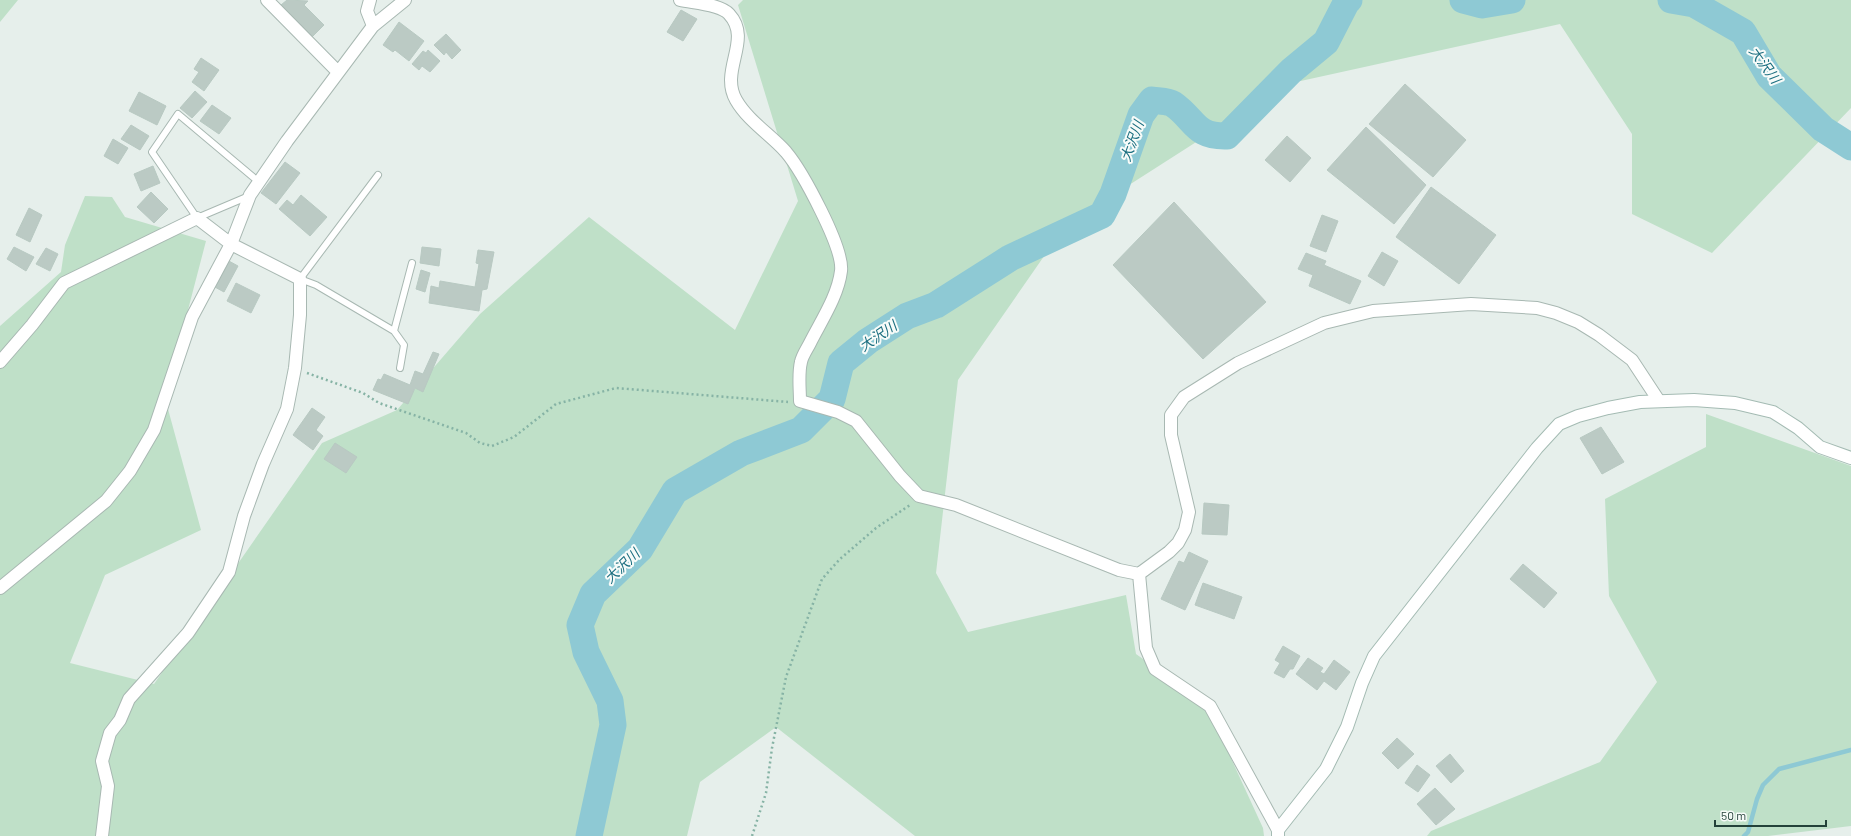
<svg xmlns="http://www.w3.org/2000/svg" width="1851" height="836" viewBox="0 0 1851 836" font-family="Barlow,'Noto Sans JP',sans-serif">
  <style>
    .green { fill: #bfe0c8 }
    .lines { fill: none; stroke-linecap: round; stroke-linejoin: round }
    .stream { stroke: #8ec9d4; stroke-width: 4.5 }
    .river { stroke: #8ec9d4; stroke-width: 27 }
    .building { fill: #bbcac4; stroke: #b8c9c2 }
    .lane-casing { stroke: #a8b8b2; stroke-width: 8 }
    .street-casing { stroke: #a8b8b2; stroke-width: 14 }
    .secondary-casing { stroke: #a4bbb3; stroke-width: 14 }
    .path { stroke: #86b3a5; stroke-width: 2.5; stroke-dasharray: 2 3; stroke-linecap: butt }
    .lane { stroke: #fff; stroke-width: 6 }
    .street { stroke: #fff; stroke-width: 12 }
    .secondary { stroke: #fff; stroke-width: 12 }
    .labels { text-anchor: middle; stroke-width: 4; stroke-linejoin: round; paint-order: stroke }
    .water-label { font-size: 14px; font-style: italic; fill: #1c6f80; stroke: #f7fbf9 }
  </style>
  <rect width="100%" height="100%" fill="#e6efeb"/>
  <path class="green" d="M0,0H18L0,22Z
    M743,0H1851V108L1712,253L1632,214V134L1560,24L1287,84L1065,226L958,380L936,573L968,632L1126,595L1136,654L1206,704L1263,828L1264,836H915L776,727L700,782L687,836H0V326L61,272L65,245L85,196L112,197L125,217L206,241L165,398L201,530L105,575L70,663L154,684L322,443L397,410L480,314L589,217L735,330L798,201L738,5Z
    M1706,414L1851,466V826L1768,836H1427L1431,831L1600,762L1657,682L1609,596L1605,499L1706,447Z"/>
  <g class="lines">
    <path class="stream" d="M1744,836L1748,832L1757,799L1763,785L1779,769L1851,750"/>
    <path class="river" d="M1463,0L1482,5L1512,0
      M1671,0L1694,4L1743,32L1769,76L1823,129L1851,147
      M589,836L613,725L610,701L586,652L580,625L593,594L640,549L675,491L741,453L801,430L832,399L841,363L868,341L907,316L936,305L1010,258L1102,215L1113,194L1141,115L1152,100C1158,101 1168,101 1173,104C1196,120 1194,137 1227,136L1291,71L1326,42L1346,3L1349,0"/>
  </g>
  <path class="building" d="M287,0L308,1L304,5L324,25L312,37L281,5Z
    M681,10L697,19L683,41L667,32Z
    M399,22L424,41L409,61L395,50L393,52L383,45Z
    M446,34L461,50L452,59L446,52L444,55L434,45Z
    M428,50L440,61L430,72L422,66L419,70L412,64L423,51L426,53Z
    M201,58L219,70L204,91L192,82L199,72L194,69Z
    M1405,84L1466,140L1433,177L1369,124Z
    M195,91L207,102L192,118L180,108Z
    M139,92L166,106L157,125L129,111Z
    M212,105L231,118L219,134L200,121Z
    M131,125L149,136L140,150L121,139Z
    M1366,127L1426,185L1394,224L1327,170Z
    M1287,136L1311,158L1290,182L1265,160Z
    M113,139L128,148L118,164L104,156Z
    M285,162L300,173L276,204L261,193Z
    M153,166L160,183L141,191L134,174Z
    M1431,187L1496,235L1459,284L1396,237Z
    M151,192L168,209L154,223L137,207Z
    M301,195L327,217L310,236L279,209L287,200L293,205Z
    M1174,202L1266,302L1203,359L1113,265Z
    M29,208L42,215L30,242L16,235Z
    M1322,215L1338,221L1326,252L1310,246Z
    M14,247L34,257L26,271L7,259Z
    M422,247L441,249L439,266L420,263Z
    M46,248L58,254L50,271L36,264Z
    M478,250L494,252L487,289L482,290L479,311L429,303L431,286L439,288L440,281L475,287L479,264L476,263Z
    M1382,252L1398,261L1384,286L1368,276Z
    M1306,253L1326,261L1324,265L1361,281L1350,304L1309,286L1313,275L1298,269Z
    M227,260L238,266L224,292L213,286Z
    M421,270L430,273L425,292L416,289Z
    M236,283L260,295L251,313L227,301Z
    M433,352L439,354L423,392L415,388L408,404L373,390L378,379L381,380L384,374L410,385L415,371L423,374Z
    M312,408L325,417L316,430L323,436L313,450L293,435Z
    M1601,427L1624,462L1602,474L1580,438Z
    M335,443L357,457L346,473L324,459Z
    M1204,503L1229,505L1227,535L1202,534Z
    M1189,552L1208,561L1185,610L1161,599L1179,561L1184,563Z
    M1523,564L1557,593L1544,608L1510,579Z
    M1203,583L1242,597L1234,619L1195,605Z
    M1283,646L1300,656L1293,669H1290L1284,678L1274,673L1280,663L1275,660Z
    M1308,658L1323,668L1320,672L1324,674L1334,660L1350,672L1336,690L1324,681L1317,690L1296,674Z
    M1397,738L1414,754L1398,769L1382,753Z
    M1450,754L1464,771L1451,783L1436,766Z
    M1417,765L1430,775L1418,792L1405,783Z
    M1435,788L1455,809L1436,825L1417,804Z"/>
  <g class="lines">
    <defs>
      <path id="lane" d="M378,175L300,279L316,285L394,331L404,345L400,368
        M249,196L197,218L152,152L178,114L259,182
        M394,331L412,263"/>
      <path id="street" d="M267,0L338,72
        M370,0L367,11L373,26
        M680,0C693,3 720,4 729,14C753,40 719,70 736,100C748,121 771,135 786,152C802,171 844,248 841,271C838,296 821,321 810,343C807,349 802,356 801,362C798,374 800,389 800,401L838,412L856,421L900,476L919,496L956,505L1119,570L1139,574L1169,552L1178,543L1185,530L1189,512L1171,435V415L1184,397L1238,363L1324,323L1373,311L1471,304L1537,308L1556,313L1578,322L1599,335L1632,360L1659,401
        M0,362L32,325L64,283L197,218L231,244L300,279V315L295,368L287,409L263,464L244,516L229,572L188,633L129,699L120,720L110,733L102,761L108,786L102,836
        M1139,574L1146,648L1155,669L1210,706L1278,830
        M0,588L106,501L130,471L154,430L192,317L231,244L250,195L287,141L373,26L405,0"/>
      <path id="secondary" d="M1278,836V830L1326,769L1347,727L1362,683L1374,656L1537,448L1559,424L1578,416L1608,408L1640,402L1694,400L1735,403L1773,412L1798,428L1820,447L1851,458"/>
    </defs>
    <use href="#lane" class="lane-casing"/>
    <use href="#street" class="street-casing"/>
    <use href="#secondary" class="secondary-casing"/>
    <path class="path" d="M307,373L363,393L379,403L466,433L480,443L492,446L514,437L556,404L616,388L788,402
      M752,836L766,793L772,748L786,677L822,579L840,559L876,528L910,505"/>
    <use href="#lane" class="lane"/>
    <use href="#street" class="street"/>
    <use href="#secondary" class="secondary"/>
  </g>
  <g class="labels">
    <g class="water-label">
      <text transform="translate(1765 65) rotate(54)" y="5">大沢川</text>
      <text transform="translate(1132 141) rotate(-70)" y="5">大沢川</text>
      <text transform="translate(878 336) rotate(-34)" y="5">大沢川</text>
      <text transform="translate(622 566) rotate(-44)" y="5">大沢川</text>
    </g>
  </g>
  <path d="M1715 820v6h111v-6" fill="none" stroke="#24423a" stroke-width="2"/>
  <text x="1721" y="820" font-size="12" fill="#24423a" stroke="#f7fbf9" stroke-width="3" paint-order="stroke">50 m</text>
</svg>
